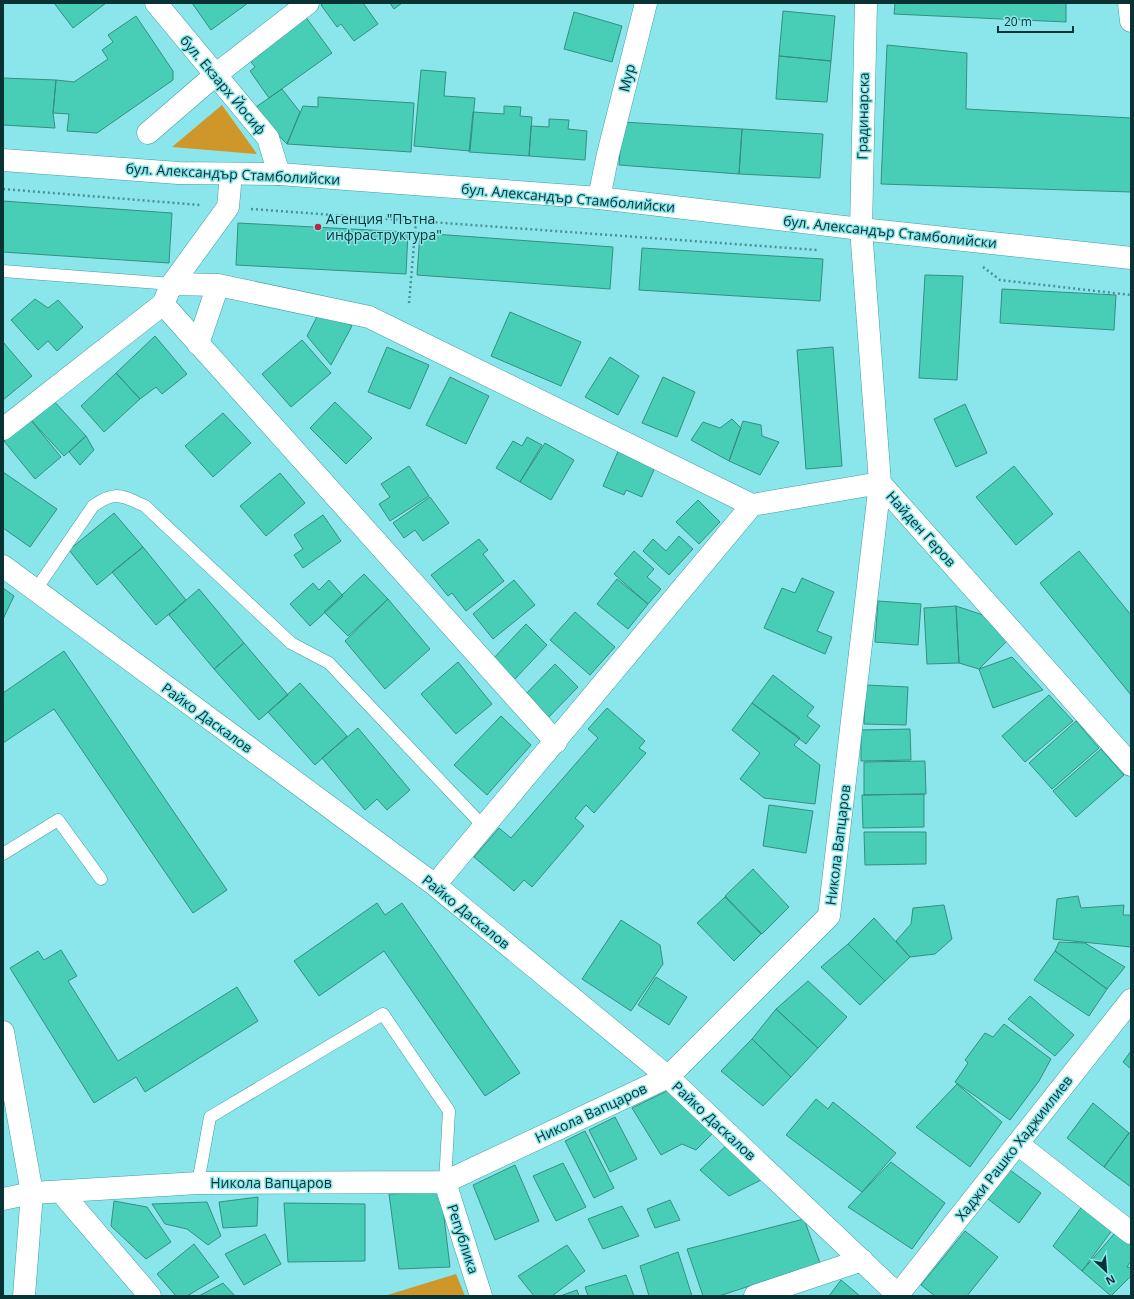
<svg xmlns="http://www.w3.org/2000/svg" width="1134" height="1299" viewBox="0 0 1134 1299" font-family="'Open Sans',sans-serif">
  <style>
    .green { fill: #cf9729 }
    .building { fill: #48ceb7; stroke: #358f7f }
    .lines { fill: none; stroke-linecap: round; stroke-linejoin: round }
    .lane-casing { stroke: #3f9ea2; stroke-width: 13 }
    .street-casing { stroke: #3f9ea2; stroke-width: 23 }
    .secondary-casing { stroke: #3f9ea2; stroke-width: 23 }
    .path { stroke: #4c9093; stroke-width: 2.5; stroke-dasharray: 2 3; stroke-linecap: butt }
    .lane { stroke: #fff; stroke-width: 12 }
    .street { stroke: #fff; stroke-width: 22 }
    .secondary { stroke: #fff; stroke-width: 22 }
    .poi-dot { fill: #b9283c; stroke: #8ae6ea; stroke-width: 1.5 }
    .labels { text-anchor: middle; stroke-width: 3; stroke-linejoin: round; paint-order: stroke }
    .street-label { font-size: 14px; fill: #083234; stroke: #8ae6ea }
    .poi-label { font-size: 14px; fill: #083234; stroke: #8ae6ea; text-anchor: start }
  </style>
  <rect width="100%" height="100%" fill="#8ae6ea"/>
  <path class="green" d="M222,105L257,154L172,147Z
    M456,1274L465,1296H384Z"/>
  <path class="building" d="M54,3H106L73,28Z
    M192,3H248L211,30Z
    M324,3H363L378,24L354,41L341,24L337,27L321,5Z
    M390,3H402L394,9Z
    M895,3H1066V22L894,14Z
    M783,11L835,16L831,61L779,56Z
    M574,12L622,26L612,62L564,49Z
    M136,16L173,71V80L97,133L67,131L69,114L53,113L56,80L74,82L108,59L102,50L113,42L108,35Z
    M305,16L332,53L269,98L250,71L255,67L248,58Z
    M887,45L967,53L966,109L1131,118V192L881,184Z
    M779,56L831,61L827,102L776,99Z
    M421,70L446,72L444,96L475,98L470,151L414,146Z
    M3,78L56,80L53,113L55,128L3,125Z
    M282,89L300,112L287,144L253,109Z
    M318,97L414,103L411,152L287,144L303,106L318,107Z
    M504,106L521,107L520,116L532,117L529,156L469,152L473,112L504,114Z
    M549,119L569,120L568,129L587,131L585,160L529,156L531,126L549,127Z
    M622,122L742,129L739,174L619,165Z
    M742,129L823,134L820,178L739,174Z
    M3,201L172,213L169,263L3,252Z
    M238,223L408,232L406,274L236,265Z
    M420,233L613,247L610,289L417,275Z
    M642,248L823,259L820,301L639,290Z
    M925,275L963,276L957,380L919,378Z
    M1002,289L1116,295L1114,330L1000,323Z
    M35,299L48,308L58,300L83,327L57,351L48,341L38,350L11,320Z
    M321,309L352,326L331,365L307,336Z
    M510,312L581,342L561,386L491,356Z
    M155,336L187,374L162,394L156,387L140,399L116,373Z
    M302,340L331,373L291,407L262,374Z
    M3,342L32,376L3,400Z
    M387,347L429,365L410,409L368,392Z
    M833,347L842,466L806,469L797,350Z
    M610,357L639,376L618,415L585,397Z
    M116,373L140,399L104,432L81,406Z
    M450,377L489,396L466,444L426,425Z
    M663,377L695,392L677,437L642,423Z
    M52,399L86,436L64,456L30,419Z
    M335,402L372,438L346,464L310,428Z
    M965,404L987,453L956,467L934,419Z
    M223,413L251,443L213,477L185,446Z
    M30,419L61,457L35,479L4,441Z
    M732,419L741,428L729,461L691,440L703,422L720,428Z
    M743,421L761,425L762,436L779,442L760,475L729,461Z
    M86,436L94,450L80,465L69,452Z
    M527,437L542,445L520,482L496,468L513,441L522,446Z
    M545,443L574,460L551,500L520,482Z
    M619,449L656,465L642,497L626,490L624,495L603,486Z
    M409,466L429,496L390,521L379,504L390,497L381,484Z
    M1014,466L1053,514L1016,545L976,497Z
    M3,472L57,509L30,547L3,528Z
    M280,473L305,503L266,536L240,506Z
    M430,497L449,523L423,541L415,530L404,538L393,523Z
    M698,500L720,522L699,544L676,522Z
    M114,513L143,547L97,585L69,550Z
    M323,515L341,541L303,568L294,555L303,549L294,535Z
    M679,536L693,549L669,575L643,551L653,539L666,551Z
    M479,539L488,550L483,554L504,581L466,611L452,593L448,596L431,575Z
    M143,547L186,600L156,625L112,572Z
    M634,551L654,569L647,577L661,589L648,604L614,574Z
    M1079,551L1131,615V695L1040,583Z
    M364,574L388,599L348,636L324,612Z
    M802,578L834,592L817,631L832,637L825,654L764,628L782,588L795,593Z
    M617,579L648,604L628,629L597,604Z
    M329,580L343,596L310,626L290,604L313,583L319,590Z
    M514,580L535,605L493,639L473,614Z
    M3,588L14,596L3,619Z
    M199,589L244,643L214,669L169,615Z
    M388,599L430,649L385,689L345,641Z
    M878,601L921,604L918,645L875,642Z
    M956,606L986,616L1009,639L979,669L959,663Z
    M956,606L959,663L927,664L924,608Z
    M575,612L615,647L590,675L550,640Z
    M526,624L547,645L513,681L491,661Z
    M244,643L288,695L259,720L214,669Z
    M64,651L227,890L193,913L54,709L3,743V693Z
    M1012,657L1043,690L993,708L979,669Z
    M458,662L492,704L456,734L421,694Z
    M555,664L578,687L545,721L522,698Z
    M773,675L814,707L807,716L820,726L806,744L752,703Z
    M300,683L347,736L315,765L268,712Z
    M866,685L908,687L906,725L864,724Z
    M1049,695L1073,721L1025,762L1002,736Z
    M752,703L800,738L794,745L820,765L815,804L764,798L740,779L760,753L732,730Z
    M607,708L645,741L639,748L646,753L594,813L586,805L575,818L584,826L532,887L524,880L514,891L474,857L499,828L511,838L598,738L588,729Z
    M501,716L531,745L487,795L454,765Z
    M1076,721L1099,748L1052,789L1029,763Z
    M358,728L410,790L387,810L377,799L365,810L322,758Z
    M910,729L911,760L861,761V730Z
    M1101,749L1124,775L1076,817L1053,791Z
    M925,761L926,794L864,795V762Z
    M924,794V827L863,828L862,795Z
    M769,805L813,811L806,853L763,846Z
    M864,832H926V864L865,865Z
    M753,869L789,907L762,934L725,896Z
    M1078,896L1081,908L1124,905L1123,915H1131V947L1053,939L1057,899Z
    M725,897L761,934L734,961L697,923Z
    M377,903L385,915L402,903L520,1073L485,1096L384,951L319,996L294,961Z
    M944,905L952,939L935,954L910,957L896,941L911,924L913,908Z
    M874,918L910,957L885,981L848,944Z
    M621,920L660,945L663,964L631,1011L582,979Z
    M1059,942L1085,943L1125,967L1107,989L1055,951Z
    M848,944L885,981L860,1005L821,967Z
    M61,950L77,976L68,981L118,1061L237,987L258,1021L145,1092L136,1077L94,1103L10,968L38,951L44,960Z
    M1055,951L1107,989L1089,1016L1034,980Z
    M656,977L687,997L669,1025L638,1005Z
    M808,981L847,1017L818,1048L776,1009Z
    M1030,996L1074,1035L1055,1056L1008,1019Z
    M776,1009L818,1048L791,1077L752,1039Z
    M1004,1024L1051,1059L1039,1081L1010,1120L955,1082L968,1063L965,1060L985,1033L993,1037Z
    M752,1039L791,1077L763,1106L721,1071Z
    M1131,1051V1069L1123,1062Z
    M957,1084L1002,1122L970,1167L916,1127Z
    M669,1090L712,1134L696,1150L682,1144L661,1155L632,1108Z
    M816,1099L828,1109L833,1102L896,1153L862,1192L786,1135Z
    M1093,1103L1129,1133L1104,1167L1067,1138Z
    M615,1117L637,1159L610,1172L589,1130Z
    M585,1131L614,1188L594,1198L565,1141Z
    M1129,1133L1131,1134V1187L1104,1167Z
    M728,1144L763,1179L729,1196L700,1170Z
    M891,1162L945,1203L912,1249L848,1207Z
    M563,1163L586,1207L556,1221L533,1176Z
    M515,1165L539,1221L495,1240L473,1185Z
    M1010,1170L1041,1193L1019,1223L988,1199Z
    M441,1192L450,1267L399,1269L389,1194Z
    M258,1197L257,1226L223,1228L219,1202Z
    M670,1200L680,1220L655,1228L647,1209Z
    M114,1201L147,1207L171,1242L146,1259L111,1226Z
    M207,1202L221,1236L208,1245L187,1229L165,1224L152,1204Z
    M284,1203L365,1204V1261L288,1262Z
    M1083,1205L1113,1229L1082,1271L1053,1246Z
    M622,1206L639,1236L603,1249L588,1219Z
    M804,1219L820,1263L719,1296H703L687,1249Z
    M965,1231L998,1257L967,1296H935L921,1285Z
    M265,1234L281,1264L244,1285L225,1254Z
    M1114,1234L1131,1244V1261L1127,1267L1131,1268V1276L1111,1296L1082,1271Z
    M194,1244L219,1277L187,1296H176L157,1274Z
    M567,1245L585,1271L552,1296H534L518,1276Z
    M678,1252L692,1296H649L640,1266Z
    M626,1275L634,1296H588L585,1287Z
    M841,1280L860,1296H829Z
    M223,1283L235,1296H199Z
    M577,1290L579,1296H560Z"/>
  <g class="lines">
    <defs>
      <path id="lane" d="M3,271L172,284
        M35,591L93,506C116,490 122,496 145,506L291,643L329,663L484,827
        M3,854L58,820L101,879
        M198,1183L210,1117L383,1014L449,1111L445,1182"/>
      <path id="street" d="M156,3L268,138L279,174
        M866,3L861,229L880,483L1131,765
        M1129,3L1131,21
        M148,133L214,76L308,3
        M599,198L608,154L646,3
        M172,284L218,285L198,344
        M163,304L556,742
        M3,429L163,304L172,284L228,207L231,174
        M3,566L435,885L668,1077L899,1296
        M435,885L752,505
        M3,1032L32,1193L24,1296
        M1018,1144L1131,1233
        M445,1182L481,1296
        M61,1192L150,1296
        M3,1199L32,1193L198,1183L445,1182L668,1077L829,916L880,483L752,505L369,317L218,285
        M755,1296L862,1260
        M897,1296L1131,1000"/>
      <path id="secondary" d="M3,160L178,173L279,174L599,198L861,229L1131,258"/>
    </defs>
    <use href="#lane" class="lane-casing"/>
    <use href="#street" class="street-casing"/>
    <use href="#secondary" class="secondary-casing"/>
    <path class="path" d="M3,189L200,205
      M251,209L817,250
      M983,267L1000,280L1131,295
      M409,303L416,221"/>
    <use href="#lane" class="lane"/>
    <use href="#street" class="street"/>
    <use href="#secondary" class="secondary"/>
  </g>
  <circle class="poi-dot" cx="318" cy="227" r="4"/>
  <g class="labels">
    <g class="street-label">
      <text transform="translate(627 78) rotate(-76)" y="5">Мур</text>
      <text transform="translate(223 85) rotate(50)" y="5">бул. Екзарх Йосиф</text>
      <text transform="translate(863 116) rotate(-89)" y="5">Градинарска</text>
      <text transform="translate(233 174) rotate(3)" y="5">бул. Александър Стамболийски</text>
      <text transform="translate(568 198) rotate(5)" y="5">бул. Александър Стамболийски</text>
      <text transform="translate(890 232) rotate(6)" y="5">бул. Александър Стамболийски</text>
      <text transform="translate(921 529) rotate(48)" y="5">Найден Геров</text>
      <text transform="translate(207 718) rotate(36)" y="5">Райко Даскалов</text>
      <text transform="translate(838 845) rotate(-83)" y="5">Никола Вапцаров</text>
      <text transform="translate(466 912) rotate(39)" y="5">Райко Даскалов</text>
      <text transform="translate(591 1113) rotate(-25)" y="5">Никола Вапцаров</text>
      <text transform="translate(714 1121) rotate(43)" y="5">Райко Даскалов</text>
      <text transform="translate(1014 1148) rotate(-52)" y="5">Хаджи Рашко Хаджиилиев</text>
      <text x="271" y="1188">Никола Вапцаров</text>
      <text transform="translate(463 1239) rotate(72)" y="5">Република</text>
    </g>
    <g class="poi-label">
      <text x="326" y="224">Агенция "Пътна<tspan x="326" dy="16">инфраструктура"</tspan></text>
    </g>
  </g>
  <rect width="1134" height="1299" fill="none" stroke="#083234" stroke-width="8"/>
  <g transform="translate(1106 1271) rotate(154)" stroke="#8ae6ea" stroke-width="3" paint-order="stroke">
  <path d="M0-3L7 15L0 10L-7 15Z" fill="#083234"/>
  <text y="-6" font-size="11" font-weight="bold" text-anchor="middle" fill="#083234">N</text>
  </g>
  <path d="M998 26v6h75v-6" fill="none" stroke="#083234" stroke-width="2"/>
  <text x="1004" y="26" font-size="12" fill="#083234" stroke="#8ae6ea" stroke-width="3" paint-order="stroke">20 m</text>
</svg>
